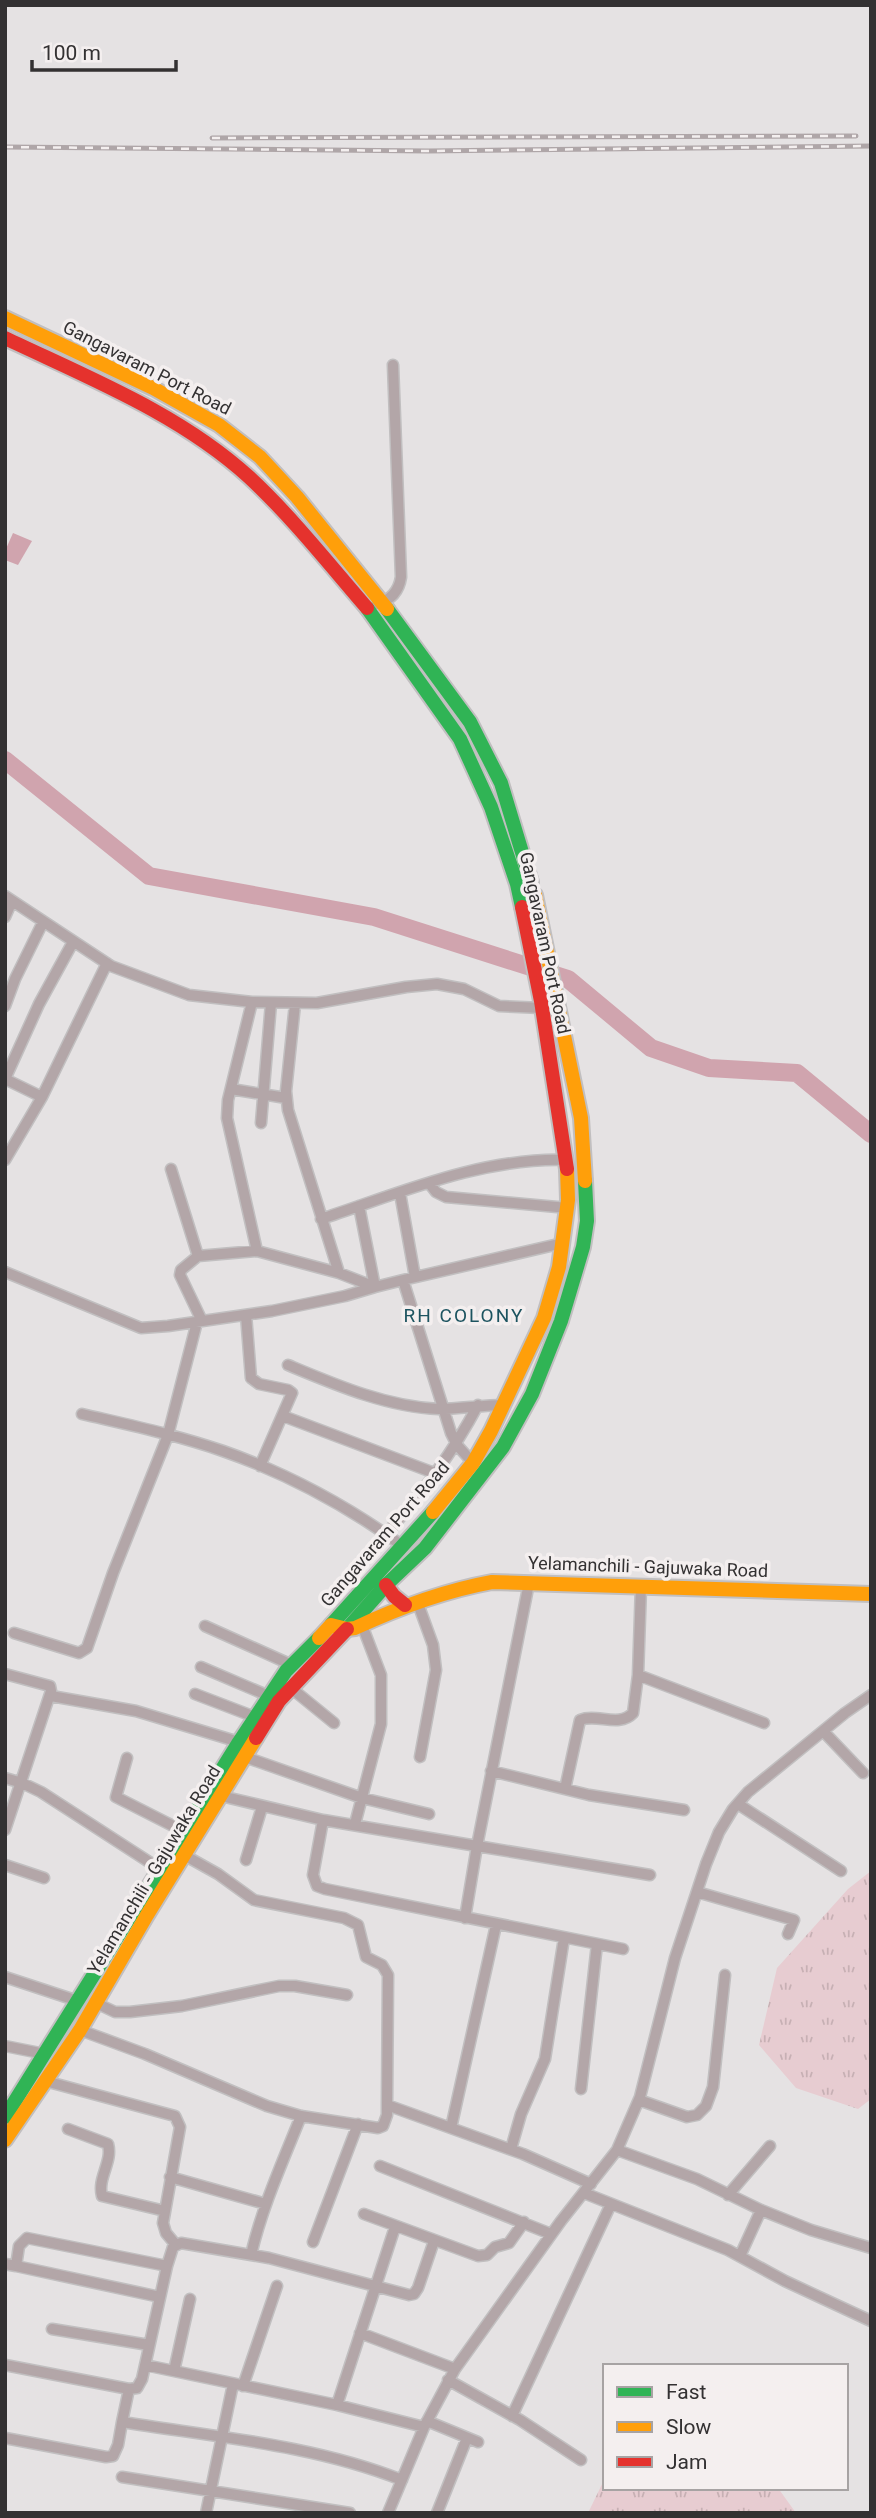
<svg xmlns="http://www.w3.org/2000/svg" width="876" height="2518" viewBox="0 0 876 2518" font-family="Roboto,sans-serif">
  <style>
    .grass { fill: url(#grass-tufts) }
    .water { fill: #d0a4ae }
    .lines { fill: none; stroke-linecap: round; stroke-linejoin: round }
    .river { stroke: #d0a4ae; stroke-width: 18 }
    .street-casing { stroke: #c1bfc0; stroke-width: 13 }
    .fast-casing { stroke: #c1bfc0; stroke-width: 18 }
    .slow-casing { stroke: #c1bfc0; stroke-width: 18 }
    .jam-casing { stroke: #c1bfc0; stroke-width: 18 }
    .street { stroke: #b3a6a8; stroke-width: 10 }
    .fast { stroke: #30b455; stroke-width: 14 }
    .slow { stroke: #ff9f0a; stroke-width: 14 }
    .jam { stroke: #e5322d; stroke-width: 14 }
    .rail-casing { stroke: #afa6a8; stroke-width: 5 }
    .rail { stroke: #f4efef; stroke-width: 2.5; stroke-dasharray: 8; stroke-linecap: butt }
    .labels { text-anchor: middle; stroke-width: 7; stroke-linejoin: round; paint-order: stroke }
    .street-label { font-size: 18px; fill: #333132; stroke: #f4efef }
    .neighbourhood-label { font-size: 19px; letter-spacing: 2px; fill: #1d5460; stroke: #f4efef }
  </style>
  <defs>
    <pattern id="grass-tufts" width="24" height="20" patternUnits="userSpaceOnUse" patternTransform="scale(1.75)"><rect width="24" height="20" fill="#e7ccd1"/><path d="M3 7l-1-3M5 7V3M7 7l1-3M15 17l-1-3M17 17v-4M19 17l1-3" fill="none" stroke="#c7b0b4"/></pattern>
  </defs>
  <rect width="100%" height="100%" fill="#e5e2e3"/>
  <path class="grass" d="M871,1871V2099L858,2109L796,2088L759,2045L777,1968L848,1889Z
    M605,2478V2488H778L796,2513H588Z"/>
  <path class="water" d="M13,533L32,541L18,565L5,560V551Z"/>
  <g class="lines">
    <path class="river" d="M5,760L149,876L374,917L568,979L651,1048L709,1068L797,1073L871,1134"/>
    <defs>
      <path id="street" d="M377,604C391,600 399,591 401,577L393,365
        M5,896L111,966L189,995L252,1002L317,1003L406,987L437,984L464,989L499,1006L542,1008
        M5,917L12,901
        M252,1002L228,1100L227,1118L257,1251L339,1273L375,1287L403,1280L451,1433L457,1445L473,1463
        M295,1004L286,1091L288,1110L339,1273
        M5,1006L15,979L43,922
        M5,1079L39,1004L73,942
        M5,1079L42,1097
        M231,1089L286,1098
        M261,1123L271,1003
        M5,1160L42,1097L107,963
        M171,1169L198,1256L181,1270L180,1275L202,1321
        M429,1183L436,1192L446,1197L568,1208
        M400,1193L415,1277
        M321,1219C400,1193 482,1157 567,1160
        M198,1256L257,1251
        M5,1272L141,1328L168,1326L272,1311L345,1296L375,1287L359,1206
        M403,1280L563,1243
        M246,1315L251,1378L259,1384L288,1390L292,1393L260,1466
        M288,1365C336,1385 387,1407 439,1409C460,1409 482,1405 504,1405
        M82,1414C129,1425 177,1435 223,1451C286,1473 349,1507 404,1547
        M283,1416L437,1474
        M386,1534C423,1492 452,1454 478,1405
        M417,1601L433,1645L436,1670L420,1757
        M205,1626L292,1665
        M14,1633L79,1653L87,1648L113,1573L168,1435L197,1322
        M201,1667L269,1696
        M5,1674L46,1685L50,1686L51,1691L5,1830
        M638,1675L764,1723
        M291,1688L334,1723
        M195,1694L255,1717
        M51,1696L136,1711L239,1742
        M823,1731L863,1773
        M245,1757L362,1798L429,1814
        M127,1758L116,1797L183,1831
        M491,1771L589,1795L684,1810
        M5,1778L22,1783L41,1792L160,1869
        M565,1789L580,1720C597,1713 619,1728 633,1713L638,1675L641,1586
        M221,1796L323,1820L477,1846L529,1583
        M738,1804L841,1871
        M323,1820L313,1875L317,1886L325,1889L623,1949
        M355,1824L381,1724V1675L362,1625
        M184,1855L218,1874L254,1900L344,1918L358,1925L366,1957L382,1965L388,1975L387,2105L523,2154L591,2184
        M246,1860L262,1807
        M5,1865L44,1878
        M697,1892L794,1920L788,1934
        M465,1918L477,1846L650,1875
        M5,1977L78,2001
        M96,2003L115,2012H130L182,2006L279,1986H295L347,1995
        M80,2030L145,2054L267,2106L301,2116L378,2128L383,2126L387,2115V2105
        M5,2046L45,2054
        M45,2081L175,2116L180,2127L163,2223L166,2233L176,2245
        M581,2089L597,1944
        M639,2100L687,2117L697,2115L706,2106L713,2087L725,1975
        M451,2128L496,1925
        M68,2129L108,2144C113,2162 97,2178 102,2196L165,2211
        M511,2149L521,2114L545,2059L564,1938
        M617,2150L697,2179L761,2210L811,2230L871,2248
        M380,2166L551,2234
        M170,2177L266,2204
        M584,2193L728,2250L785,2281L871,2321
        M728,2195L770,2146
        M364,2214L478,2256L487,2255L495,2247L509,2243L524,2222
        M395,2227L337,2405L424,2427
        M313,2242L358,2124
        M251,2255C262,2207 283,2161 301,2116
        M740,2256L761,2210
        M5,2264L16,2266L19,2246L27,2238L167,2266L173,2247L181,2243L269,2258L409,2295L414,2294L418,2288L434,2241
        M16,2266L160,2297
        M52,2329L149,2345
        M360,2333L455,2369
        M5,2365L129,2389L122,2422
        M145,2365L337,2405
        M174,2371L190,2299
        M448,2380L520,2420L581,2460
        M243,2386L277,2286
        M129,2389L137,2388L142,2379L167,2266
        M512,2416L611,2204
        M427,2421L478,2442
        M5,2438L106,2457L113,2456L118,2445L122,2422C216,2437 314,2445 402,2480
        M122,2477L350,2513
        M206,2513L233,2384
        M388,2513L424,2427L455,2369L561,2221L617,2150L640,2097L675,1958L706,1864L719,1832L733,1809L748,1792L845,1713L871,1695
        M437,2513L467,2438"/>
      <path id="fast" d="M367,608L460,739L491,807L517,884L522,907
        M387,609L470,722L501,783L531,882
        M331,1625L433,1512
        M347,1629L386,1585L425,1548L503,1447L532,1394L561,1321L583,1247L587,1221L585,1181
        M5,2117L239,1742L286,1671L319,1638"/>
      <path id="slow" d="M5,318L153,388L219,425L260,457L297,497L387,609
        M535,895L581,1118L585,1181
        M433,1512L473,1463L491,1431L544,1318L559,1267L568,1200L567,1169
        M319,1638L331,1625L347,1629L355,1628C400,1607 443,1591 492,1582L871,1594
        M5,2140L80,2030L147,1915L256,1738"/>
      <path id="jam" d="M5,338C89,378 180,414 249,477C292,517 329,564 367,608
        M522,907L541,1001L567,1169
        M386,1585L394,1596L405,1605
        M256,1738L279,1701L347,1629"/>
    </defs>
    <use href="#street" class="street-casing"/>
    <use href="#fast" class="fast-casing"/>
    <use href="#slow" class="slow-casing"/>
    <use href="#jam" class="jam-casing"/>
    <use href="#street" class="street"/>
    <use href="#fast" class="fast"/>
    <use href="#slow" class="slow"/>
    <use href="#jam" class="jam"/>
    <defs>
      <path id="rail" d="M212,138L856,136
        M5,147L428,151L871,146"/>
    </defs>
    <use href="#rail" class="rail-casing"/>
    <use href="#rail" class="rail"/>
  </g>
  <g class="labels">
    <g class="street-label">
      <text transform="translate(147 368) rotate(27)" y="6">Gangavaram Port Road</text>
      <text transform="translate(545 943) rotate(78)" y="6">Gangavaram Port Road</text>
      <text transform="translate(385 1534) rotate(-49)" y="6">Gangavaram Port Road</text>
      <text transform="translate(648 1567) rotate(2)" y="6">Yelamanchili - Gajuwaka Road</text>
      <text transform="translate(154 1870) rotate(-59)" y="6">Yelamanchili - Gajuwaka Road</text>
    </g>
    <g class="neighbourhood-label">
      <text x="464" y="1322">RH COLONY</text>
    </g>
  </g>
  <rect width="876" height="2518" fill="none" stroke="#333132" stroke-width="14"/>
  <rect x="603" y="2364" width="245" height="126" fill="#f4efef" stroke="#a7a3a3" stroke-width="2"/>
  <rect x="617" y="2387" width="35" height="10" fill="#30b455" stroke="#a7a3a3" stroke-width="2"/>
  <text x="666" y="2399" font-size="21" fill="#333132">Fast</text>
  <rect x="617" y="2422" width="35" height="10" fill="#ff9f0a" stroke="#a7a3a3" stroke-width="2"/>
  <text x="666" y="2434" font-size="21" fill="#333132">Slow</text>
  <rect x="617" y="2457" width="35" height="10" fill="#e5322d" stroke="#a7a3a3" stroke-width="2"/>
  <text x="666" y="2469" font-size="21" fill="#333132">Jam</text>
  <path d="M32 60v10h144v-10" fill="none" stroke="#333132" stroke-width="3.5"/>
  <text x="42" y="60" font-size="21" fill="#333132" stroke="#f4efef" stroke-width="5" paint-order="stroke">100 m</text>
</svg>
